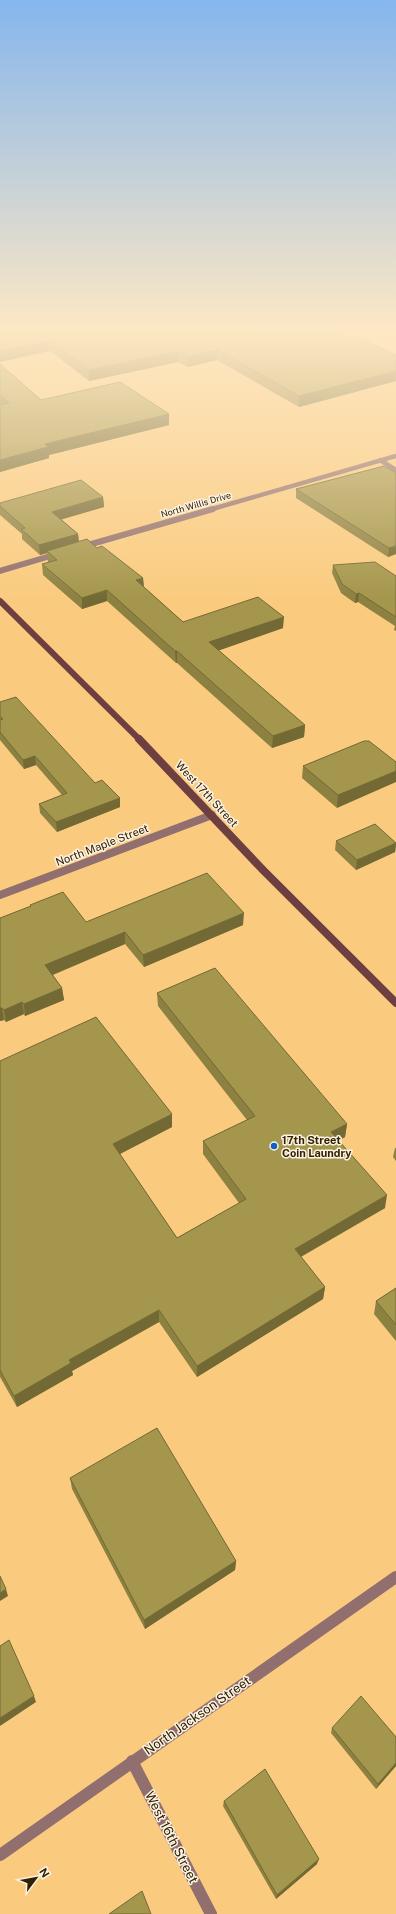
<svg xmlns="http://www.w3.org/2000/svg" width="396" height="1914" viewBox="0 0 396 1914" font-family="'Public Sans',sans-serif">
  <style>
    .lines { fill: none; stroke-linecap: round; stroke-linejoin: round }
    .street-far3 { stroke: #916f6f; stroke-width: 4.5 }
    .street-far2 { stroke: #916f6f; stroke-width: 6 }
    .street-far1 { stroke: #916f6f; stroke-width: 8 }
    .street { stroke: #916f6f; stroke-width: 12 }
    .secondary-far1 { stroke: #6e3f41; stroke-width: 6 }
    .secondary { stroke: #6e3f41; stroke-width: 8 }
    .wall { fill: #8d8141 }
    .shaded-wall { fill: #736935 }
    .building { fill: #a4964c; stroke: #736935 }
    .poi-dot { fill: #105ec8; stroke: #fcf3e4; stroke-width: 1.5 }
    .labels { text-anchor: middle; stroke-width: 3; stroke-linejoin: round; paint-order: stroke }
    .far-street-label { font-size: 9px; fill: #332101; stroke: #fcf3e4 }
    .street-label { font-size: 11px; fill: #332101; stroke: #fcf3e4 }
    .poi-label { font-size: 11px; font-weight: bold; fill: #332101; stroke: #fcf3e4; text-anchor: start }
    .near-street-label { font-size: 13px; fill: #332101; stroke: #fcf3e4 }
  </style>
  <rect width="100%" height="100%" fill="#facb7f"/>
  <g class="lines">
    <path class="street-far3" d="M380,460L396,470
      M209,510L396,456"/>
    <path class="street-far2" d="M81,547L213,509
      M0,571L57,554"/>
    <path class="street-far1" d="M0,895L212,815"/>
    <path class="street" d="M132,1761L211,1914
      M0,1855L396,1577"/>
    <path class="secondary-far1" d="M0,601L140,740"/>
    <path class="secondary" d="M139,739L263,870L396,1003"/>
  </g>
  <path class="wall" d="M0,331L352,338L396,355V381L299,407L217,360L188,367L178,362L89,381L50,351Z
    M0,364L41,400L169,414V425L49,455V458L0,472V405H1L0,404Z
    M384,466L396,554L388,557L296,498V489Z
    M103,497L104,507L61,519L78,534L79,542L97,548L143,578L144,587L183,622L283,628L218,650L305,725L304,737L272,748L177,663H176L107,601L82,609L43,575L42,564L48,562L47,553L40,555L22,539V534L0,515V503Z
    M333,565L396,576V631L394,630L395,626L358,602L355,603L341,593L332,573Z
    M0,702L95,783L120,798V807L57,832L40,813L39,804L62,795L36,765L24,769L0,740Z
    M369,741L337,808L302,778L303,766Z
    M336,841L396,843V846L395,852L356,870L335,850Z
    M30,905L86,922L243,925L144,967L125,944L53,975L62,988L64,1000L25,1016L24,1014L6,1022L4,1020L0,1021V918L30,907Z
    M157,993L347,1124L345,1137L339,1140L385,1208L301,1257L325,1287L323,1299L197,1377L159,1322L72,1371L73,1375L17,1407L0,1377V1061L172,1127L120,1154L177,1238L239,1203L203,1154V1141L247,1120L158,1006Z
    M395,1148H396V1161L393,1157Z
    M396,1288V1341L374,1314L376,1301Z
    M70,1478L236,1561L235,1570L145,1629L72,1489Z
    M332,1728L396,1737V1766L376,1789L331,1733Z
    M224,1801L317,1864L276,1899L223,1806Z"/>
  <path class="shaded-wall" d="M50,341V351L0,362V351Z
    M217,350V360L188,367V357Z
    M178,351V362L89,381V370Z
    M396,371V381L299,407V396Z
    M169,414V425L49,455V458L0,472V460L45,444Z
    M103,497L104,507L53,522L52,512Z
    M78,534L79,543L47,551V553L40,555L39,545Z
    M396,546V554L388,557L389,548Z
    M143,578L144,589L136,580Z
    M107,590V601L82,609V598Z
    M359,593L358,602L355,603L356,594Z
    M284,617L283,628L209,654V642Z
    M175,651H177V663H176Z
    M305,725L304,737L272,748L273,736Z
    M35,756L36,765L24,769L23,760Z
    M396,771V782L337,808L338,795Z
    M120,798V807L57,832L56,822Z
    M396,843L395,852L356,870L357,860Z
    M244,913L243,925L144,967L143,955Z
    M125,932V944L47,977L45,965Z
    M62,988L64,1000L25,1016L24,1004Z
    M22,1002L24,1014L6,1022L4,1010Z
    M0,1008H2L4,1020L0,1021Z
    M172,1114V1127L114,1157L113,1144Z
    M347,1124L345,1137L330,1145L331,1132Z
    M387,1195L385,1208L293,1261L295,1249Z
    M325,1287L323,1299L197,1377V1366Z
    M159,1310V1322L72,1371L73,1375L17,1407L14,1396L69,1360Z
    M236,1561L235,1570L145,1629L144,1620Z
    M6,1589L8,1596L0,1601V1593Z
    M34,1696L36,1702L0,1726V1718Z
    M396,1763V1766L376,1789L378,1784Z
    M319,1859L317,1864L276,1899L277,1895Z"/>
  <path class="building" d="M0,331H338L352,338L357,337L396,355V371L299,396L217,350L188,357L178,351L89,370L50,341L0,351Z
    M0,364L41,400L120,382L169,414L45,444L48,447L0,460V405L9,403L0,395Z
    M384,466L396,473V546L389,548L296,489Z
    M81,480L103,497L52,512L78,534L39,545L21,529L25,528L0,506V503Z
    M87,539L97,548L102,546L143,578L136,580L183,622L258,597L284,617L209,642L305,725L273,736L177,651H175L107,590L82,598L42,564L57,560L47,551Z
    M375,562L396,576V617L359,593L356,594L342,584L333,565Z
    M16,697L95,783L102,780L120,798L56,822L39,804L67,793L35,756L23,760L0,732V720L3,719L0,716V702Z
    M364,741H369L396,762V771L338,795L303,766Z
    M375,824L396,843L357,860L336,841Z
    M207,873L244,913L143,955L125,932L45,965L62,988L24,1004L22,1002L4,1010L2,1008H0V918L31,906L30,905L63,892L86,922Z
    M215,968L347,1124L331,1132L387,1195L295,1249L325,1287L197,1366L159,1310L69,1360L71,1363L14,1396L0,1370V1061L96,1017L172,1114L113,1144L177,1238L246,1199L203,1141L255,1116L157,993Z
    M396,1288V1325L376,1301Z
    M157,1428L236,1561L144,1620L70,1478Z
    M0,1576L6,1589L0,1593Z
    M9,1640L34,1696L0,1718V1646Z
    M361,1696L396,1737V1763L378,1784L332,1728Z
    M265,1769L319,1859L277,1895L224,1801Z
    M142,1891L151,1914H109Z"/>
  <linearGradient id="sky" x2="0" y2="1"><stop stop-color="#85b6ed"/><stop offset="0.55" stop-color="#fde8c5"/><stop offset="1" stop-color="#fde8c5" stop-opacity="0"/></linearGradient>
  <rect width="396" height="599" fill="url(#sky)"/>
  <circle class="poi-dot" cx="274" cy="1146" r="4"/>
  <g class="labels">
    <g class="far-street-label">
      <text transform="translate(196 505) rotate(-16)" y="3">North Willis Drive</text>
    </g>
    <g class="street-label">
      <text transform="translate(207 794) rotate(47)" y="4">West 17th Street</text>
      <text transform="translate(102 845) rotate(-21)" y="4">North Maple Street</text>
    </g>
    <g class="poi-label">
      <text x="282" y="1144">17th Street<tspan x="282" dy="13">Coin Laundry</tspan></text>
    </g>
    <g class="near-street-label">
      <text transform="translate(197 1715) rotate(-35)" y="5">North Jackson Street</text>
      <text transform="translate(172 1837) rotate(63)" y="5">West 16th Street</text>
    </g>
  </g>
  <g transform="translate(36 1878) rotate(58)" stroke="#fcf3e4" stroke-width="3" paint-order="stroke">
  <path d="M0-3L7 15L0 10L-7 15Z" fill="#332101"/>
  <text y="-6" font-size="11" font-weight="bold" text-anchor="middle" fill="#332101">N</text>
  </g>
</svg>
